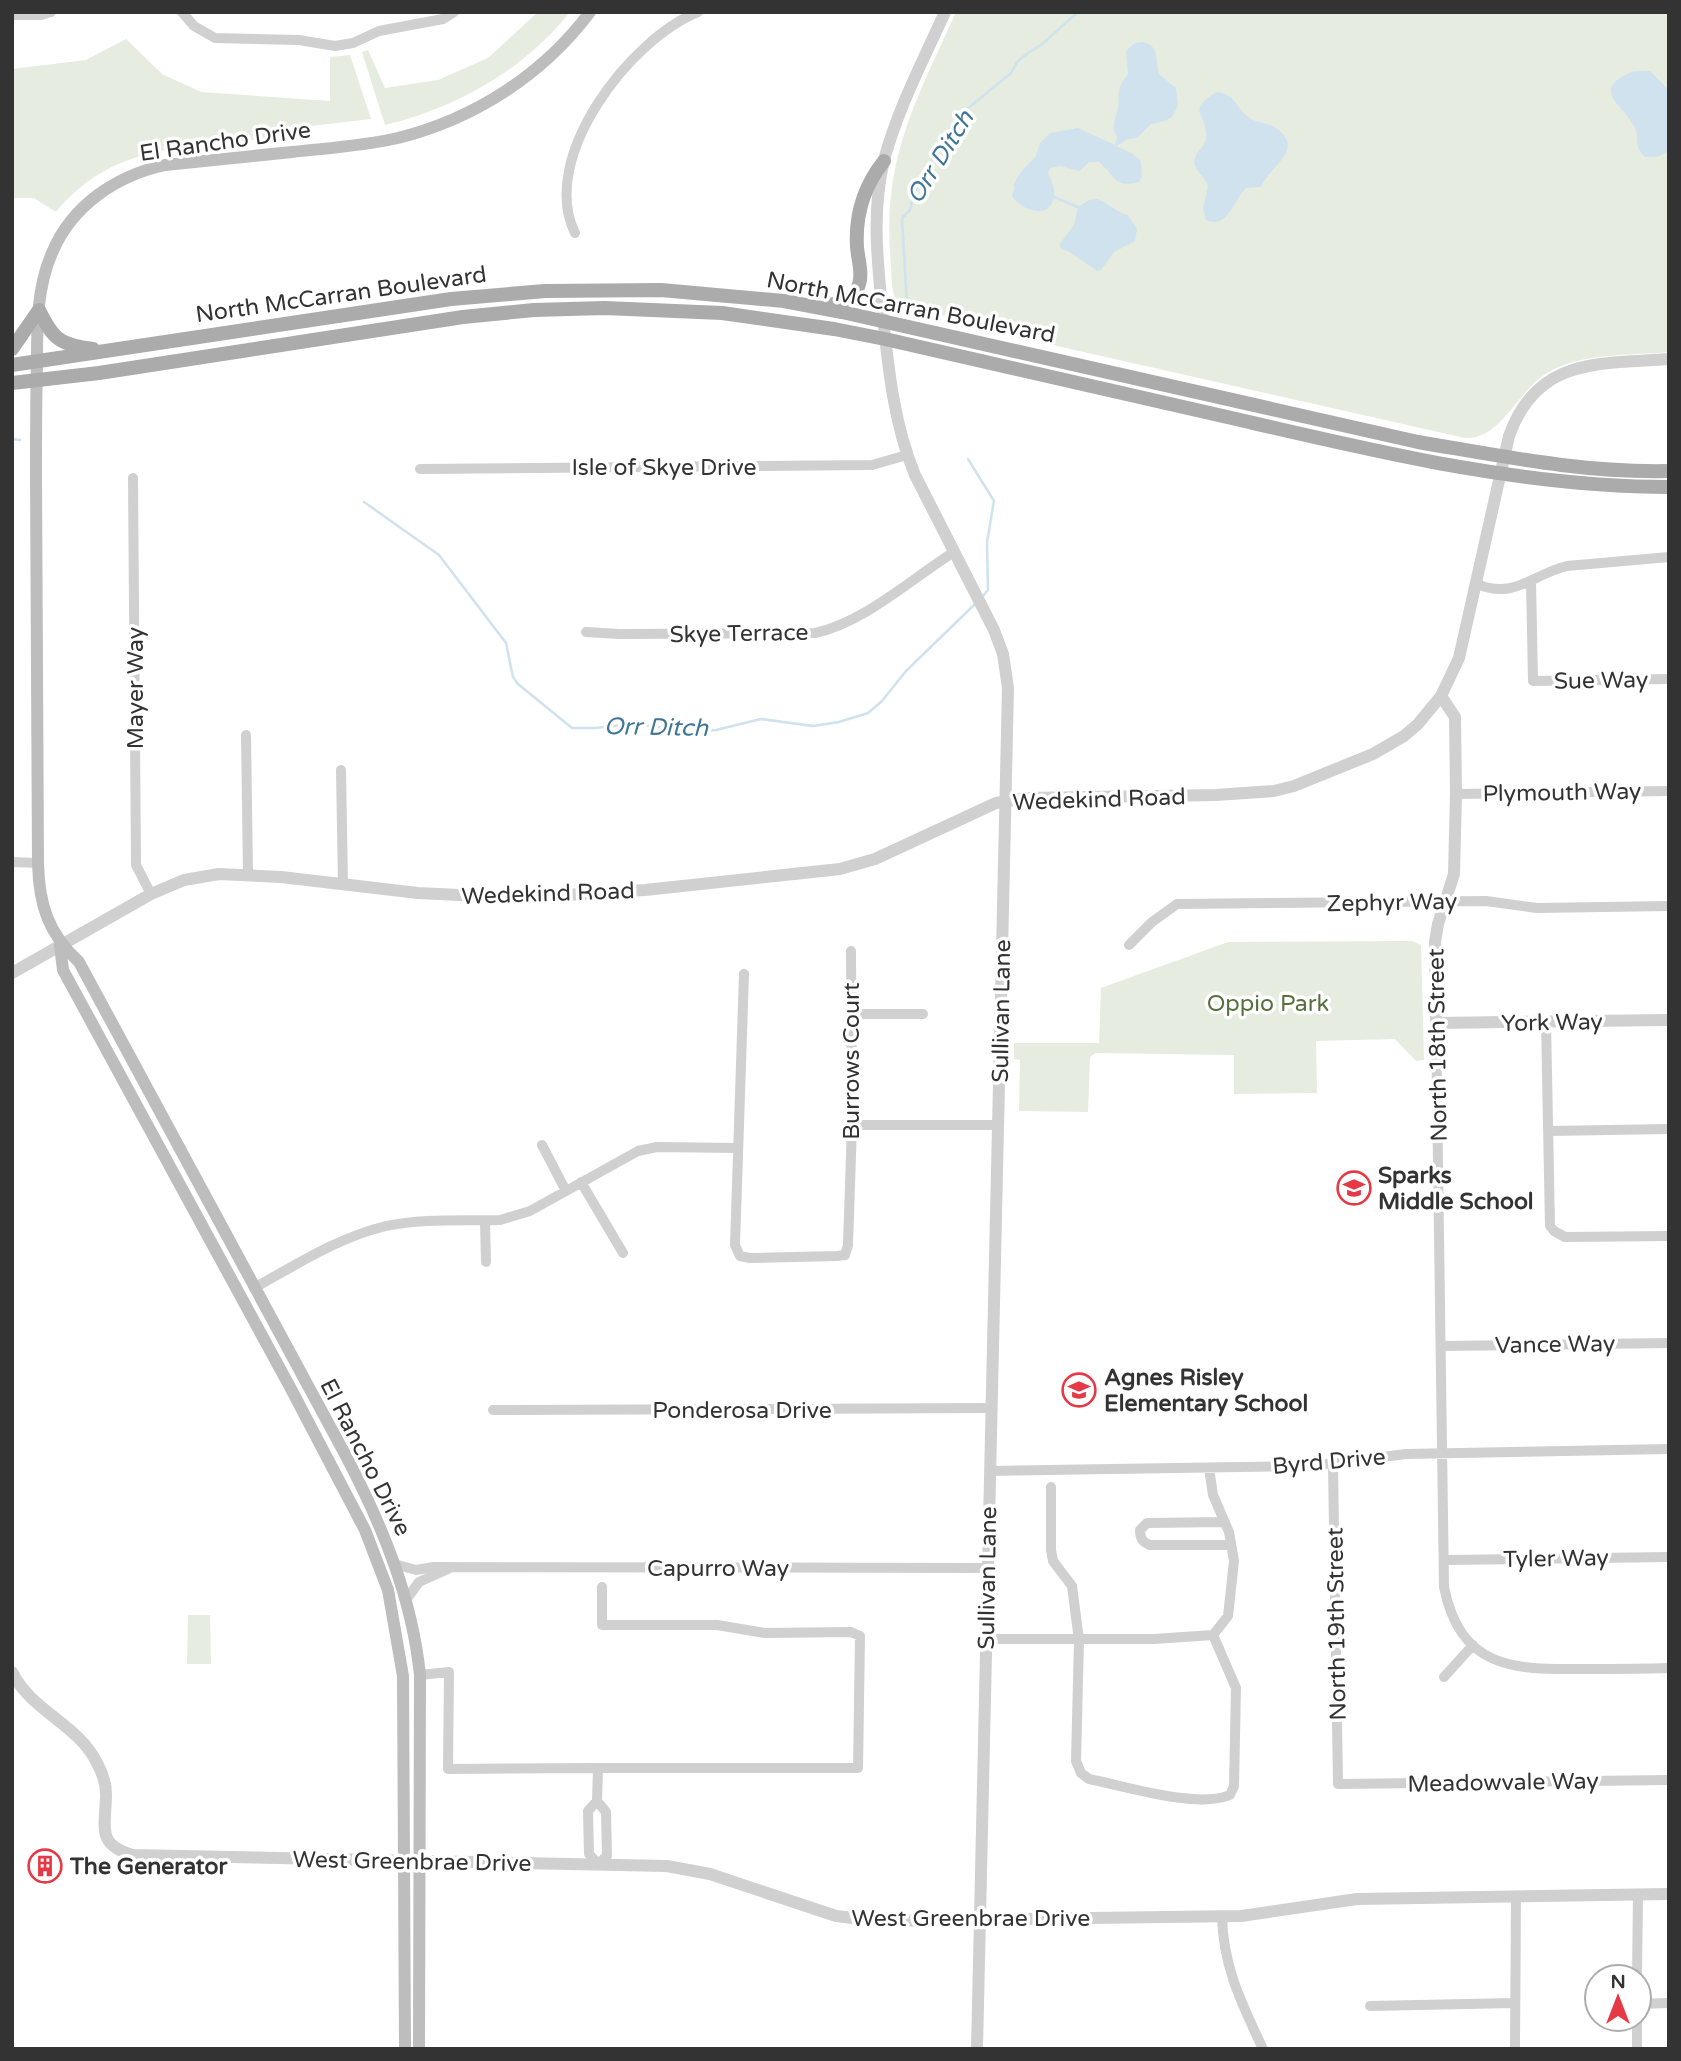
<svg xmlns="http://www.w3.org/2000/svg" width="1681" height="2061" viewBox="0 0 1681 2061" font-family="'Varela Round',sans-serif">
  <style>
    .green { fill: #e6ecdf }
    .water { fill: #cfe2ee }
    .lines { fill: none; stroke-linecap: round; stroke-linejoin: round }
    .stream { stroke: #cfe2ee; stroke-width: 2.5 }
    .minor { stroke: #d0d0d0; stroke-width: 10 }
    .tertiary { stroke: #d0d0d0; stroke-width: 12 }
    .secondary { stroke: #bdbdbd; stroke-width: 12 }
    .primary { stroke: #ababab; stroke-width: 14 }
    .labels { text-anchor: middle; stroke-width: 7; stroke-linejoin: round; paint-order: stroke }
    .street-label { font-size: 23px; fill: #333; stroke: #fff }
    .park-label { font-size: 23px; fill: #56703f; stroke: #fff }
    .poi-label { font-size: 23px; font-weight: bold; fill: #333; stroke: #fff; text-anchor: start }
    .water-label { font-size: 24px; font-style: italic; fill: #3f7597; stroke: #fff }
  </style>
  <rect width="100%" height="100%" fill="#fff"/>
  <path class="green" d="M538,12H570C524,70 456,108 385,125L362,52L368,50L385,88L438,80L488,58Z
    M956,12H1669V352C1629,356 1582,352 1547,373C1518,390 1501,440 1465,438L1057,346L1029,335L901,306C890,296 892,279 891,265C881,161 915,103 956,12Z
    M126,39L162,74L201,92L330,101V57L350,55L371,119L276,130L263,139C183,148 112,144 56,212L34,198H12V69L86,60Z
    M1412,941L1421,945L1424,1060L1416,1061L1395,1039L1316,1041L1317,1093L1234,1094V1055L1096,1053L1090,1057L1088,1112L1019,1111L1020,1060L1014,1059V1043H1099L1101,988L1228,942Z
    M188,1615H210L211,1664H187Z"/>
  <path class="water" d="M1142,42C1160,45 1155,60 1159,74L1176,88L1178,106L1172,117L1165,121L1151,124L1137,138L1128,139L1116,146L1133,154L1141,161L1142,177L1139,182C1114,189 1115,175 1099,162H1089L1080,171L1060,166L1050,168L1048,173C1051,179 1055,188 1054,195C1052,221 1021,211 1012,196L1015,187L1013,186L1020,173L1036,156L1040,143L1050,133L1078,128L1115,145L1117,137C1110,124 1116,120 1118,108C1120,90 1116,90 1128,74L1126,51L1135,43Z
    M1634,71H1650L1669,90V152L1656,157H1645C1632,144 1641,139 1634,126C1623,104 1588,90 1634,71Z
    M1217,92C1233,93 1236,106 1246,115C1255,124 1266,121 1276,128C1307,150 1268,167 1261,187L1246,188C1233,201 1228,230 1206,220L1203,208L1208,186C1205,178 1195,170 1194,162C1194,153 1205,147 1206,138C1208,113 1184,111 1217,92Z
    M1097,199C1110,204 1116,212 1128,215L1137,229L1135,241L1114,252L1101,270L1097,271L1068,251L1061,249L1059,245L1074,225L1078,207L1089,200Z"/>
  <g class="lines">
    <path class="stream" d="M1054,197L1078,207
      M907,305L902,218L910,210L914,194L928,165L943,147L961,114L1011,73L1017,62L1028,53L1041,45L1078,12
      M12,439L20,440
      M968,459L994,501L987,542L988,590L983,596
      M364,502L439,555L506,643L513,677L518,684L572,728H595L632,724L697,732L716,730L761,719L813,726L839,722L868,713L882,701L906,671L976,603"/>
    <path class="minor" d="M182,12L194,26L215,38L299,40L335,46L353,43L379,31L443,19L454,12
      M12,15H41L51,12
      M575,233C538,158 630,39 698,12
      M420,469L872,465L907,455
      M133,478L136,865L151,894
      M1531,581L1533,681L1669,679
      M1477,584C1514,600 1533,574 1567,566L1669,557
      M586,632L619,634L815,633C865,622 911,579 954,552
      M246,735L248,874
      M341,770L343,885
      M1456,794L1669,791
      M12,862L38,863
      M1129,945L1152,922L1177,904L1486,901L1537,908L1669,906
      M744,974L735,1245L740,1256L750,1258L837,1256L845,1255L848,1245L852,1125L851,951
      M852,1014H923
      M1546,1022L1550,1226L1554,1231L1565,1237L1669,1236
      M1436,1023L1444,1587C1460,1668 1513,1670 1581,1669C1610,1669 1640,1669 1669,1668
      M852,1125H999
      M1548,1131L1669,1129
      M542,1145L566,1191
      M581,1182L623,1253
      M485,1221L486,1262
      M254,1288C296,1265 339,1237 386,1226C423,1218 462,1221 500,1220L530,1211L638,1151L657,1147L737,1148
      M1441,1346L1669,1343
      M493,1410L991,1408
      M1333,1464L1338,1784L1669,1780
      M990,1471L1311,1466L1406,1454L1669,1449
      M1051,1487V1550L1053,1561L1072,1586L1079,1640L1076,1761L1081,1773L1089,1779C1125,1786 1196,1809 1230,1795L1234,1786L1236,1688L1213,1635
      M1225,1522L1147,1523L1140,1530C1140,1538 1142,1542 1150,1545H1231
      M1444,1560L1669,1557
      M394,1564L416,1570L434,1567L987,1568
      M406,1600L419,1582L448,1569
      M986,1639H1154L1213,1635L1228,1616L1234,1561L1229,1532L1213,1495L1209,1468
      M420,1675L449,1672L448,1769L598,1768L597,1801L606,1812L607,1856L598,1864L589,1854L588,1811L597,1801
      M1444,1677L1473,1645
      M598,1768H858L860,1636L851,1632L765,1633L717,1625H602V1587
      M1222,1916C1223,1967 1242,2004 1263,2049
      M1637,1977L1638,1895
      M1639,2004L1669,2003
      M1370,2006L1515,2003
      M1515,2049L1516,1897
      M1637,2049V2019"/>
    <path class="tertiary" d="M945,12C923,61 898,108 884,160C872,210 877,257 882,308C888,365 893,422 915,475L994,630L1003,654L1008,688L977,2049
      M1441,696L1455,717L1456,794L1454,874L1438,924L1435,942L1436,1023L1669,1020
      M12,973L151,894L184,880L219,874L281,877L418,893L518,898L645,890L840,869L875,859L996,803L1025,798L1216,795L1274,791L1294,786L1373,754L1404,736L1418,724L1441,696L1459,658L1509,436C1537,357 1599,364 1669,359
      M12,1672C31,1711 78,1724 97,1763C102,1772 106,1784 106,1794C106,1825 95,1845 133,1855L667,1866L710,1874L836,1916L879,1921L1241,1916L1357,1899L1669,1894"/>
    <path class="secondary" d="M60,945L63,970L290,1387L365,1530L388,1590L403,1676L405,2049
      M419,2049L420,1675C412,1597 382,1525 346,1456L79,962C48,933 39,905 38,863C37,733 37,604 36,474C36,437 36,400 37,362C37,325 37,287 52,253C72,205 116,176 165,165C208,161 250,156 292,152C328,148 363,146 398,138C474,119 543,75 590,12"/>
    <path class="primary" d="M825,307C836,303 851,300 857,289C864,277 858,260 857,247C855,214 864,186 884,161
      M39,310C53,339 60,345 93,349
      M12,349L39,310
      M12,365L451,299L545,291L661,290L784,301L842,312L1418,442C1502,456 1583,473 1669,471
      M12,383L99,373L463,317L534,310L605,308L722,313L834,329L885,339C1002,365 1119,392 1236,419C1378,452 1522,487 1669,487"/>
  </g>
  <defs>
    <symbol id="school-ring" viewBox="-11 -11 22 22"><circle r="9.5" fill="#fff" stroke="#e63946" stroke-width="1.5"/><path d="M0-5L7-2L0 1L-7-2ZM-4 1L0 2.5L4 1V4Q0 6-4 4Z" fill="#e63946"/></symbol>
    <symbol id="building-ring" viewBox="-11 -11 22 22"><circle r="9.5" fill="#fff" stroke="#e63946" stroke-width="1.5"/><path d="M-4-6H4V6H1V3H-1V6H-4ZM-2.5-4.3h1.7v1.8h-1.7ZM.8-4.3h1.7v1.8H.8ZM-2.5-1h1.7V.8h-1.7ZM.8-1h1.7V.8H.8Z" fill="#e63946"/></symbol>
  </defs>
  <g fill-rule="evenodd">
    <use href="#school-ring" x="1335" y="1169" width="38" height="38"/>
    <use href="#school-ring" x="1060" y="1371" width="38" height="38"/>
    <use href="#building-ring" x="26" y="1847" width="38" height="38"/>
  </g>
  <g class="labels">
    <g class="street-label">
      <text transform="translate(225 141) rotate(-8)" y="8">El Rancho Drive</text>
      <text transform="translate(341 294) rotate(-8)" y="8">North McCarran Boulevard</text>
      <text transform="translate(911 307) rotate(11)" y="8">North McCarran Boulevard</text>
      <text x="664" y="475">Isle of Skye Drive</text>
      <text transform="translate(739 633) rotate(-1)" y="8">Skye Terrace</text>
      <text transform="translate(1601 680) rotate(-1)" y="8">Sue Way</text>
      <text transform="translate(135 688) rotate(-90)" y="8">Mayer Way</text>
      <text transform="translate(1562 792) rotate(-1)" y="8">Plymouth Way</text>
      <text transform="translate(1099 799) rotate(-2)" y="8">Wedekind Road</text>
      <text transform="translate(548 893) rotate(-2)" y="8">Wedekind Road</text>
      <text transform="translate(1392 902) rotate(-1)" y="8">Zephyr Way</text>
      <text transform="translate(1001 1011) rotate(-89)" y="8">Sullivan Lane</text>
      <text transform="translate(1552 1022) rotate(-1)" y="8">York Way</text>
      <text transform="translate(1437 1045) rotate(-91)" y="8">North 18th Street</text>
      <text transform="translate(851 1061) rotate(-90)" y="8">Burrows Court</text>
      <text transform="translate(1555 1344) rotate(-1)" y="8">Vance Way</text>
      <text x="742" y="1418">Ponderosa Drive</text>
      <text transform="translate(366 1457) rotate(63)" y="8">El Rancho Drive</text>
      <text transform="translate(1329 1461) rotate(-5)" y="8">Byrd Drive</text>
      <text transform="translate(1556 1558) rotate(-1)" y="8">Tyler Way</text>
      <text x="718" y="1576">Capurro Way</text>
      <text transform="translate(987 1578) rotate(-89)" y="8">Sullivan Lane</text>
      <text transform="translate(1336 1624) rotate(-91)" y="8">North 19th Street</text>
      <text transform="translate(1503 1782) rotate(-1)" y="8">Meadowvale Way</text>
      <text transform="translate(412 1861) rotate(1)" y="8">West Greenbrae Drive</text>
      <text x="971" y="1926">West Greenbrae Drive</text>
    </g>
    <g class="park-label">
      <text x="1268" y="1011">Oppio Park</text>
    </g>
    <g class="poi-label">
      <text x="1378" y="1183">Sparks<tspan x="1378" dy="26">Middle School</tspan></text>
      <text x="1104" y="1385">Agnes Risley<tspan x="1104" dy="26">Elementary School</tspan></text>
      <text x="70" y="1874">The Generator</text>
    </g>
    <g class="water-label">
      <text transform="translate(940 157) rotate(-58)" y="8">Orr Ditch</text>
      <text transform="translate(656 727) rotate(1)" y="8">Orr Ditch</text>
    </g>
  </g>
  <rect width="1681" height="2061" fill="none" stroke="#333333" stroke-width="28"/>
  <g transform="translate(1618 1998)"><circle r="33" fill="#ffffff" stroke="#adadad" stroke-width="2"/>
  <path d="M0-5L12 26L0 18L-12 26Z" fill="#e63946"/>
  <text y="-10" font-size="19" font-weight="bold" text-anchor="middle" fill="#333333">N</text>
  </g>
</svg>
